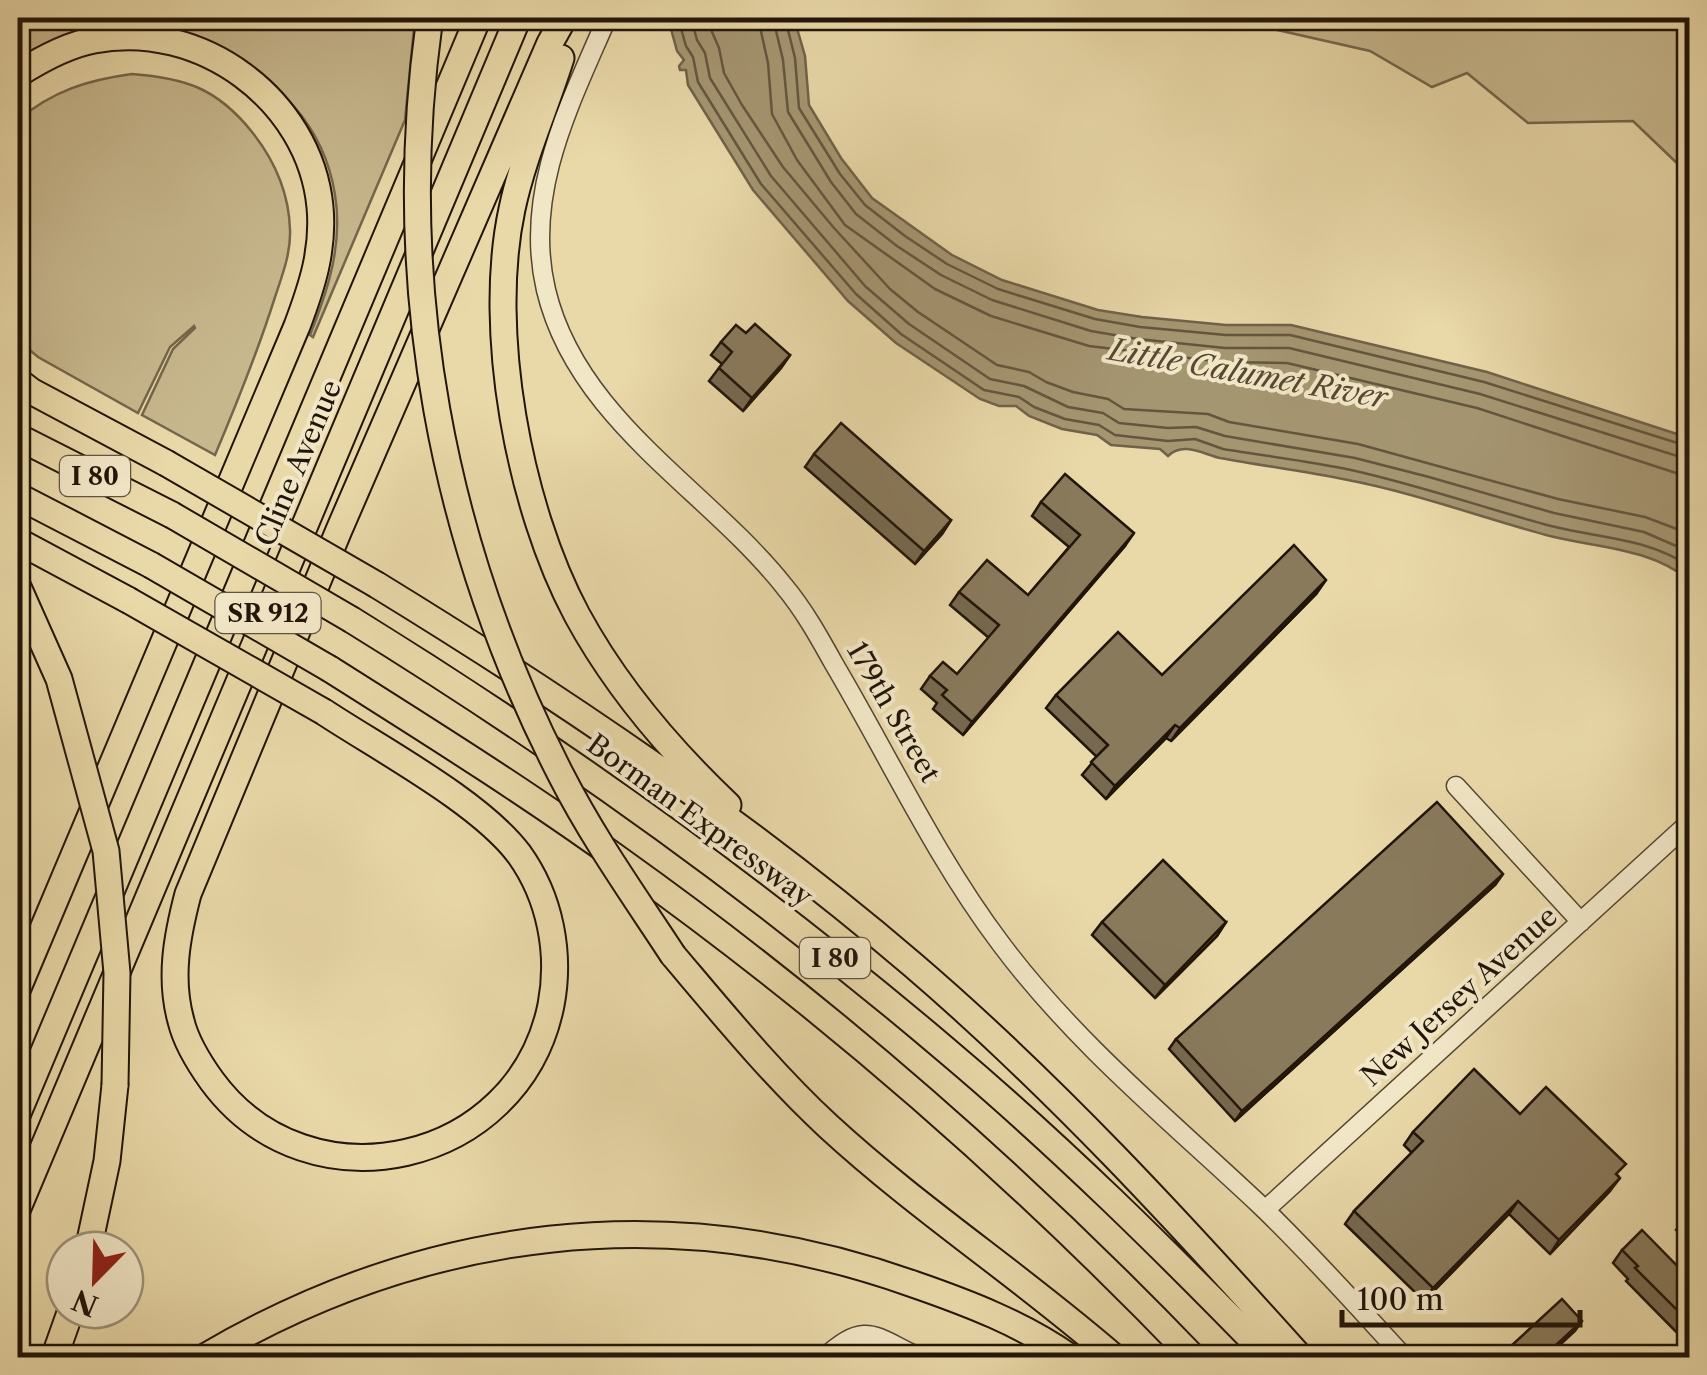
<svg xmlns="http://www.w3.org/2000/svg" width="1707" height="1375" viewBox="0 0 1707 1375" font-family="'Libre Caslon Text',serif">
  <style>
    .green { fill: #c7b78d; stroke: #74664b; stroke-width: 2.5 }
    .water { fill: #a59672; stroke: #706248; stroke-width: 2.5 }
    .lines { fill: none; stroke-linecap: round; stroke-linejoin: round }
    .shore { stroke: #63563e; stroke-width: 2.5 }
    .minor-casing { stroke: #534631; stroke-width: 21 }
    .highway-casing { stroke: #211509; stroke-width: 29 }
    .minor { stroke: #f1e6c6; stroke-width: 18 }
    .highway { stroke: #e9d8a8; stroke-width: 25 }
    .highway-bridge-casing { stroke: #211509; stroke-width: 29; stroke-linecap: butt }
    .highway-bridge { stroke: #e9d8a8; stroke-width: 25 }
    .wall { fill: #76694f; stroke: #211509; stroke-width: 2.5 }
    .shaded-wall { fill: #605540; stroke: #211509; stroke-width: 2.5 }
    .building { fill: #897a5c; stroke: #211509; stroke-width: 2.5 }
    .labels { text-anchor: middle; stroke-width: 8; stroke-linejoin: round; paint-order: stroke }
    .shield { fill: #f1e6c6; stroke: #5f5442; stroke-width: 2.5 }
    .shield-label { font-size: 25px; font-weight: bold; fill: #211509 }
    .street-label { font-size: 28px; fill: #211509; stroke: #f1e6c6 }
    .water-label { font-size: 30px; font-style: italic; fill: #564933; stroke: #f1e6c6 }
  </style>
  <rect width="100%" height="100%" fill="#e9d8a8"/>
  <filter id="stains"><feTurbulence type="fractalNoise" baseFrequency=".002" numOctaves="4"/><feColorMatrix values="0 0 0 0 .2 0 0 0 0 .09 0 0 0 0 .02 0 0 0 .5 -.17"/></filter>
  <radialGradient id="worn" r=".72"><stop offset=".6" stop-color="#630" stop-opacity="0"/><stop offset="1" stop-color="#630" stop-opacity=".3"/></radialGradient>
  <path class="green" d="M18,18H415L405,120L313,337L310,335C328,290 343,244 335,195C313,53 138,0 18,56Z
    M1248,18H1689V168L1680,166L1633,121L1528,123L1467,73L1432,87L1370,51L1273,29Z
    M132,74C185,78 217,88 252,132C275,161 289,192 290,230C291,253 282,276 275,297C258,351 237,403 215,455L142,415L173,349L195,328L194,326L170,347L138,413L38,357L18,340V120C53,91 87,80 132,74Z"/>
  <path class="water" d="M668,18H794L805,56L809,105L841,158L872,198L952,255L1002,280L1098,310L1142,317L1226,325H1291L1487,372L1689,438V580C1649,547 1595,548 1546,535C1480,517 1415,493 1348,480C1306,471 1263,466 1220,458C1203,454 1183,441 1168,456L1160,449L1111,445L1097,435L1062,429L1029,416L1016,406H999L980,399L896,343L848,301L753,190L688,85L686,70H680L679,66L684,60L677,51Z"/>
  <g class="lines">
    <path class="shore" d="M678,18L686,46L693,57L698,82L761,184L856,294L901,334L984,390L1019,397L1034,407L1065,419L1099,425L1115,435L1168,441L1195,439L1223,449C1265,456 1309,461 1351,470C1419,485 1484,508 1551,526C1598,538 1649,538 1690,567
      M691,18L697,40L705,53L710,78L771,176L865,286L909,324L990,379L1024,386L1068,407L1103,413L1119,423L1168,428L1196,427L1225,436L1355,458L1429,477L1554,513L1644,532L1690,552
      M706,18L719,48L724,73L742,105L783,167L834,228L890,289L918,312L997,365L1029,372L1046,382L1073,392L1108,399L1124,409L1208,414L1229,422L1358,444L1558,499L1645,517L1690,534
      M758,18L768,63L772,114L797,160L845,225L935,289L991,316L1089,346L1222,362L1287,363L1477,408L1676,473L1690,475
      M773,18L783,60L788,112L831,182L856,214L897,246L941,275L992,300L1091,331L1138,339L1225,348H1289L1480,394L1690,460
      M785,18L795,58L799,108L840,174L865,205L905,236L947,264L998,289L1095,319L1140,327L1226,335H1290L1484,382L1690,447"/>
    <defs>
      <path id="minor" d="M607,18C570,104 523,193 546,290C577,420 706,488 784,586C804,610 819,637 834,664C889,757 936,858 1001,944C1075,1043 1172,1122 1261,1206C1311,1254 1358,1307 1405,1358
        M1456,786L1581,922
        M1265,1210L1690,822
        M824,1358C867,1319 874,1337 921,1358"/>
      <path id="highway" d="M561,58C545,109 523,157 512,209C486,330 519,507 577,615C616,687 669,749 728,805
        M18,74C40,60 67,45 94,40C200,19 310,100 320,207C324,250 312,286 297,326L18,988
        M18,381L31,391L166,463
        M18,437L172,515
        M18,496L151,565
        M18,541L128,600
        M377,585C563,699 747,823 913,965C1053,1085 1178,1221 1301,1358
        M352,620C561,749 759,891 946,1050C1060,1146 1166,1251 1270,1358
        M330,669C428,731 527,793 621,861C827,1008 1019,1176 1194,1358
        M324,712C380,749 480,802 519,854C550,897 561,953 551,1005C519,1165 309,1213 212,1081C199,1063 186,1042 181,1021C169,978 177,936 188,894L339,530L550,43L564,18
        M673,955C723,1014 772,1074 828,1126C918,1209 1022,1277 1115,1358
        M18,1113L478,18
        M18,1208L518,18
        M88,1250L107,1161L115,1085
        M54,1358L71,1310
        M203,1358C425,1227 669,1197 913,1284C968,1303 1023,1324 1071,1358"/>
    </defs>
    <use href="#minor" class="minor-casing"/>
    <use href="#highway" class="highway-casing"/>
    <use href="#minor" class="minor"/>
    <use href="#highway" class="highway"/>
    <defs>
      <path id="highway-bridge" d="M429,24C393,283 442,544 561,775C593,838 635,897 673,955
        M166,463L377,585
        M172,515L352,620
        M151,565L330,669
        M18,587L59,679L106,851L117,973L115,1085
        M128,600L324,712"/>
    </defs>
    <use href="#highway-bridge" class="highway-bridge-casing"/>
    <use href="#highway-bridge" class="highway-bridge"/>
  </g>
  <path class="wall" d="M746,333L790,355L781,368L743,411L709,381L722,364L711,355L721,342Z
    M814,454L951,520L942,534L915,564L805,467Z
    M1041,502L1125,546L963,735L933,709L937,703L921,689L930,676L957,674L989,638L950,605L959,592L1028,595L1069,547L1032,516Z
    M1317,593L1171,741L1166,738L1106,799L1082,775L1097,757L1046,708L1056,695L1162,675Z
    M1496,884L1235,1121L1169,1049L1176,1039Z
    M1102,922H1226L1217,936L1155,998L1092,935Z
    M1520,1114L1618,1176L1610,1191L1550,1254L1509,1214L1424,1301L1345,1224L1354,1211L1412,1153L1404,1145L1413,1132Z
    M1690,1213V1243L1676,1230Z
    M1622,1250L1690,1279L1689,1345L1626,1281L1628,1279L1613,1263Z"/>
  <path class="shaded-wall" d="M790,355L781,368L743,411L752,398Z
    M951,520L942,534L915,564L924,551Z
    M1134,533L1125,546L963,735L972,722Z
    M1326,580L1317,593L1171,741L1180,728Z
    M1175,725L1166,738L1106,799L1115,786Z
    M1503,874L1496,884L1235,1121L1242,1111Z
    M1226,922L1217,936L1155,998L1165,985Z
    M1620,1178L1610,1191L1550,1254L1559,1240Z
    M1518,1201L1509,1214L1424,1301L1433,1288Z
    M1582,1321L1575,1331L1546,1358H1542Z"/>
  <path class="building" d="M755,324L790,355L752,398L719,368L732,352L721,342L736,325L746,333Z
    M841,423L951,520L924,551L814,454Z
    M1065,474L1134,533L972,722L942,695L947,690L930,676L943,662L957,674L999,625L959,592L987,560L1028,595L1080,535L1041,502Z
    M1294,545L1326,580L1180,728L1175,725L1115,786L1091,762L1108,745L1056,695L1118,632L1162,675Z
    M1437,802L1503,874L1242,1111L1176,1039Z
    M1163,860L1226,922L1165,985L1102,922Z
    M1474,1069L1520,1114L1546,1087L1626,1164L1616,1174L1620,1178L1559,1240L1518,1201L1433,1288L1354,1211L1423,1141L1413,1132Z
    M1642,1230L1690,1279V1323L1635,1268L1638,1266L1622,1250Z
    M1562,1299L1582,1321L1542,1358H1498Z"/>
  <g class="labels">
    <g class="shield">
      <rect x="60" y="456" width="70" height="40" rx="8"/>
      <rect x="215.5" y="593" width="105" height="40" rx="8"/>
      <rect x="800" y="938" width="70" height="40" rx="8"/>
    </g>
    <g class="shield-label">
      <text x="95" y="485">I 80</text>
      <text x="268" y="622">SR 912</text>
      <text x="835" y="967">I 80</text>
    </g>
    <g class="street-label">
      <text transform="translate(298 463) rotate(-67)" y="10">Cline Avenue</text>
      <text transform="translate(894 712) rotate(60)" y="10">179th Street</text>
      <text transform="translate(700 820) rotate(36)" y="10">Borman Expressway</text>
      <text transform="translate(1459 996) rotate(-42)" y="10">New Jersey Avenue</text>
    </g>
    <g class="water-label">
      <text transform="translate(1248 374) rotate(10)" y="10">Little Calumet River</text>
    </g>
  </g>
  <rect width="1707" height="1375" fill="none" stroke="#e9d8a8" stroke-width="60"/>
  <rect x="20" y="20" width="1667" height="1335" fill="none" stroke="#211509" stroke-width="5"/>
  <rect x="30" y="30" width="1647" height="1315" fill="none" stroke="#211509" stroke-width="2.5"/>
  <g transform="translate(95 1280) rotate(203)"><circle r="48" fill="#f1e6c6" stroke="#9e927a" stroke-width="2.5"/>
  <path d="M0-8L18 38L0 25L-18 38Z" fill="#8f2418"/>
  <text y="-15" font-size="28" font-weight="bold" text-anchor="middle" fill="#211509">N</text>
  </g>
  <path d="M1342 1310v15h238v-15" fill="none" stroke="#211509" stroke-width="5"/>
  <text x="1357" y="1310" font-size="30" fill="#211509" stroke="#f1e6c6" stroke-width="8" paint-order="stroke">100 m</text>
  <rect width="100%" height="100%" filter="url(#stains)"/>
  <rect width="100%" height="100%" fill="url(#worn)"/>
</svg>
